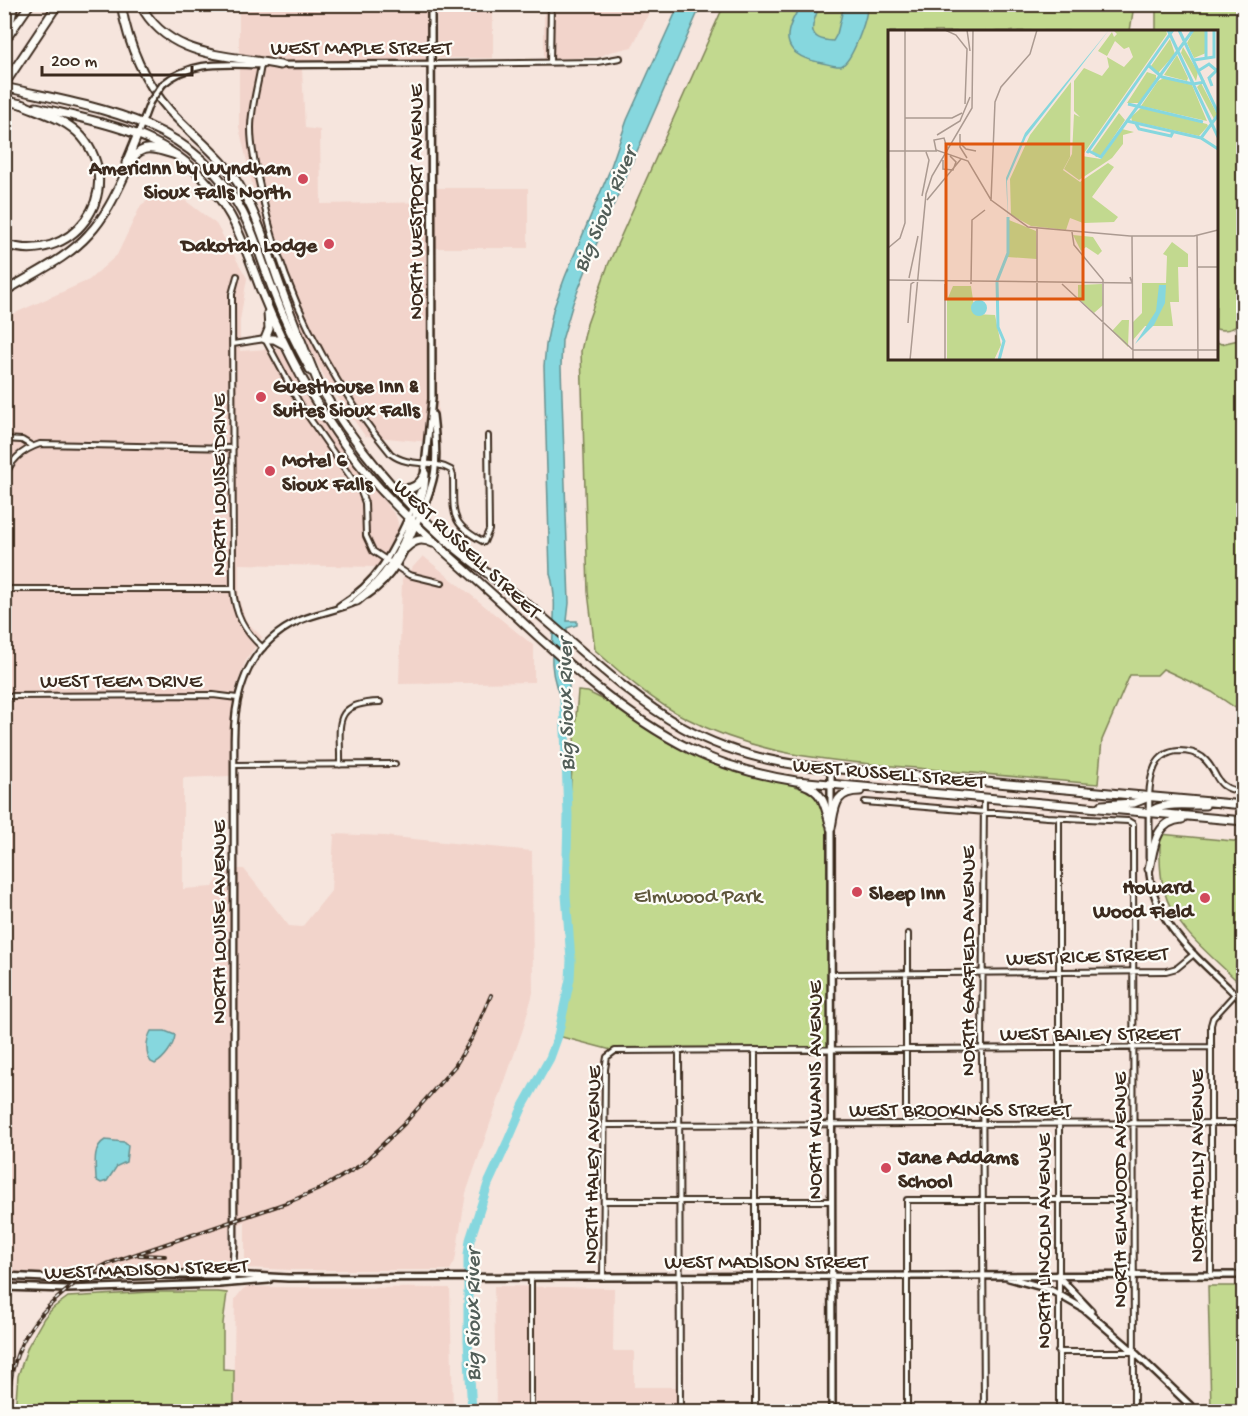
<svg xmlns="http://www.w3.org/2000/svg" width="1248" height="1416" viewBox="0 0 1248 1416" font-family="'Gochi Hand',sans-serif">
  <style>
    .built { fill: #f2d4cb }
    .green { fill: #c2d98f; stroke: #7e8256; stroke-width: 1.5 }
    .water { fill: #86d7de; stroke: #689291; stroke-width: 1.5 }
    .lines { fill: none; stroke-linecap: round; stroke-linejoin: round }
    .river { stroke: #86d7de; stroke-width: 9 }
    .minor-casing { stroke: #3b2a1e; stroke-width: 8 }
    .tertiary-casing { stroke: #3b2a1e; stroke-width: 9 }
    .secondary-casing { stroke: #3b2a1e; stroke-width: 10 }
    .trunk-casing { stroke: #3b2a1e; stroke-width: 11 }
    .motorway-casing { stroke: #3b2a1e; stroke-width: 11 }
    .minor { stroke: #fdfcf7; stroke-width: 4 }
    .tertiary { stroke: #fdfcf7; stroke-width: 4.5 }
    .secondary { stroke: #fdfcf7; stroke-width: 5 }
    .trunk { stroke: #fdfcf7; stroke-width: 7 }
    .motorway { stroke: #fdfcf7; stroke-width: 7 }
    .rail-casing { stroke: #3b2a1e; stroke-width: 4 }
    .rail { stroke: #fdfcf7; stroke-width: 1.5; stroke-dasharray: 4.5; stroke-linecap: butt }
    .tertiary-bridge-casing { stroke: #3b2a1e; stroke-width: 9; stroke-linecap: butt }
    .tertiary-bridge { stroke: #fdfcf7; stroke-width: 4.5 }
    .poi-dot { fill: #d1495b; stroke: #fdfcf7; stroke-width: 2 }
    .labels { text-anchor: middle; stroke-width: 4.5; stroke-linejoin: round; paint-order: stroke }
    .street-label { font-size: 21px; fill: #3b2a1e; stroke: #fdfcf7 }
    .poi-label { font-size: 21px; font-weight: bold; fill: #3b2a1e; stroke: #fdfcf7; text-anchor: start }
    .park-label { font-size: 21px; fill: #5d563a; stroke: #fdfcf7 }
    .water-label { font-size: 22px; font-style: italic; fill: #525e58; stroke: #fdfcf7 }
    .inset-river { fill: none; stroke: #86d7de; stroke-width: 3 }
    .inset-road { fill: none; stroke: #ab9a91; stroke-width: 1.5 }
    .view { fill: #df570d; fill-opacity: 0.15; stroke: #df570d; stroke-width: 3 }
    .inset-edge { fill: none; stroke: #3b2a1e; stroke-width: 3 }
  </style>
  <rect width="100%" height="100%" fill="#f6e5dd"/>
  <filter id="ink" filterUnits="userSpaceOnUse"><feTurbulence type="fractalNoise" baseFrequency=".0167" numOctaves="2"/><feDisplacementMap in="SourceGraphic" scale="12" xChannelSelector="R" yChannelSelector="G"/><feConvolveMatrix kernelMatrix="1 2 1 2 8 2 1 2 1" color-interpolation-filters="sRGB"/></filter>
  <g filter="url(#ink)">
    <path class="built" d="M239,5H426L427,69H302L305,128L320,130L321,204L436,202V188H528V248H436L438,423L440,443L365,436L329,385L309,348L279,270L254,192L239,127Z
      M437,5H493V58H437Z
      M544,5H653L632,47L610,52L599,57L544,59Z
      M153,197L186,201L216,224L247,278L240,321V351L280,348L336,441L396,516L398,523V530L378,567L239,564V600L246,621L262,637L246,660L235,690L230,776L183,778V889L213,887L224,869H244L289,926L302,927L331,891L334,834L384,836L532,851L533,993L523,1029L466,1193L455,1261L450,1270H293L245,1268V1221L229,1230V1271L72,1276L5,1271L4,318L89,280L117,255L141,205Z
      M423,556L534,646V682L399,684L402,579Z
      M494,1286L614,1288L613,1351H634V1387H676L677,1411H496Z
      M248,1287L450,1288L453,1411L233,1412L235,1299L243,1289Z"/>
    <path class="green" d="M724,5H1134L1130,31L890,32V358H1216L1217,342L1221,344L1243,339V713L1212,692L1163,669L1157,675H1130L1102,740L1098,784C1037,779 976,773 916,768C834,761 761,757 686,718C653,702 622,674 595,650L588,592L581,351L587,324L608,265Z
      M1156,5H1243L1244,320C1236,328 1228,332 1216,329V32L1156,31Z
      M578,691L588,692L634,715L691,750L821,795L831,828L830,1050L615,1051L558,1036L570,979L571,960L566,895V846Z
      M1160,834L1243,842V971L1235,979C1209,953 1173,927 1164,890C1159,872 1160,853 1160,834Z
      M1208,1286H1243V1411H1213L1211,1409Z
      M151,1292H218L227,1293L223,1323V1369L234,1370V1411H15L18,1376L28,1346L44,1318L53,1308L68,1297Z"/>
    <path class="water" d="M802,4L820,5C813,22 803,40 833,41L837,34L844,5H864L867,7C867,19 852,62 841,66C835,67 825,63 818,62C780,54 782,33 802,4Z
      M679,5H701L596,245L573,303L562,340L561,367L569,603L567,621H577V625L567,628L569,688L565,710C559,695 553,681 552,664C551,636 559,601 550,574L544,366L546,345L553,310L565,277L609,172L627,120Z
      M151,1031H165L175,1035C174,1046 164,1059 155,1064L151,1062C145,1054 146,1040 151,1031Z
      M105,1140L124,1142L128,1146L126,1162L117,1166L107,1181L101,1183L96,1180C96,1167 91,1148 105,1140Z"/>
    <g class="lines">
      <path class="river" d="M472,1412L468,1341V1255L470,1240L488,1184L507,1143L523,1106L550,1058L558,1036L570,979L571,960L566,895L568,816L564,700"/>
      <defs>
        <path id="minor" d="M550,63L551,4
          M431,64L598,62L620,58
          M261,65C258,85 251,107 251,128C251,150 257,173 262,195C283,291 328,379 391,454C409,468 433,459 451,470L453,476C454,513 448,523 484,542L489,530L488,436
          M237,276L232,294L233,589C235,614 244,631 263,648
          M233,344L265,339L301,406L361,492L365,503L366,536L373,551L409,575L442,583
          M4,439L22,440L32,446
          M4,480C9,462 21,450 40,444L233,448
          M4,589H233
          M4,696L213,695L237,698
          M234,765L395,764
          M340,765C341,725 330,703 380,702
          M1149,797C1150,776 1154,752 1179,751C1187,751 1196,753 1202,757C1221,772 1210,788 1244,792
          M865,802L1047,817L1128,821L1133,824L1134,1412
          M908,934V973
          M831,974L1166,971L1177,968L1194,954
          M679,1050L680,1412
          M755,1050V1412
          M906,1124V973
          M605,1125L1244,1123
          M604,1201H831
          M1211,1275V1025L1213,1018L1235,994
          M603,1278L605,1069L607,1057L615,1051L1210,1047
          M1058,1352H1134
          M531,1412V1278
          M907,1412V1200H1134
          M984,1412L982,1048L984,798
          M1059,1412V818"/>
        <path id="tertiary" d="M277,65L431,64
          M163,84C192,59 227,65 263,65
          M138,134L150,102
          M368,595C393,578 405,552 416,525
          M339,606C381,580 393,550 413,507
          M1149,858V797
          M1149,866C1151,926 1205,963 1244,1003
          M232,1283L234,1245V739C234,688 251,642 301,620C320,612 340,610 358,601"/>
        <path id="secondary" d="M424,476L432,399L431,4
          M413,507L420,491
          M416,525C437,479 439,465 433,415
          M831,816V769
          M831,825L832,1412
          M1057,1275L1091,1311
          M4,1276L67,1279L154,1275H233L288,1278L1244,1275
          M1009,1278L1049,1289L1084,1309L1134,1352L1197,1412
          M4,1287L67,1289L219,1284L269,1280"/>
        <path id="trunk" d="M4,87C107,111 202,119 250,228C259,249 265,271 274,293C284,320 297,346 311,371
          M4,100L25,105
          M36,107C89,120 146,128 189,165C232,201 243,243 262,293C274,323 288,352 303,380C328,423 356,465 391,500C425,536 464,568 501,602C558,655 618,713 690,749C723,766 759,775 796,781L1244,821
          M268,313L269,329L265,339H274L285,345
          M318,383C352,443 402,502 454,547C482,570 512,591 540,615C586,654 630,697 682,727C721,749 764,761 807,766L1244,805
          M396,487C409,492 418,487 424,476
          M416,514L424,487L425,474
          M406,548C415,539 422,538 433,543
          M357,601C384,580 403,552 412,519
          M803,784C823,791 825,805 830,824
          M1102,805L1134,803L1149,797
          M1149,813C1162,801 1189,806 1205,805
          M831,828C835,807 834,791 860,791
          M1149,869C1154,847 1155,821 1182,819"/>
        <path id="motorway" d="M121,4C128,44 143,81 170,111C195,138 225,158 243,192C258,218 267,248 277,277C290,314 305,351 320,387
          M140,4C169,59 226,54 280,65
          M8,34L14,4
          M4,42L30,4
          M4,85L58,4
          M126,163L138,134
          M4,244C71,268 128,192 82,137C66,119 42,113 21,104
          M4,292C32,274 67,259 89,234C109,213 120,184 133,158C145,142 160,151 176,155"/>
      </defs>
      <use href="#minor" class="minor-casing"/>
      <use href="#tertiary" class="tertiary-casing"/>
      <use href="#secondary" class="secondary-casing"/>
      <use href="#trunk" class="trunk-casing"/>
      <use href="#motorway" class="motorway-casing"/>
      <use href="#minor" class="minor"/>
      <use href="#tertiary" class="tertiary"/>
      <use href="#secondary" class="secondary"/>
      <use href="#trunk" class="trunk"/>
      <use href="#motorway" class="motorway"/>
      <defs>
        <path id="rail" d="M139,1255L165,1256
          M8,1412C9,1361 22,1328 61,1295C75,1283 90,1272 107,1264L289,1202L322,1188L361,1165L404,1124L455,1066L473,1036L491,995"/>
      </defs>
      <use href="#rail" class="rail-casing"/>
      <use href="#rail" class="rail"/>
      <defs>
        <path id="tertiary-bridge" d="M150,102L163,84"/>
      </defs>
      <use href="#tertiary-bridge" class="tertiary-bridge-casing"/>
      <use href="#tertiary-bridge" class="tertiary-bridge"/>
    </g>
  </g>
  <g class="poi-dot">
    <circle cx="303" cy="179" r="6"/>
    <circle cx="329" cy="244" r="6"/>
    <circle cx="261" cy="397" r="6"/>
    <circle cx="270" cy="471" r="6"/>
    <circle cx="857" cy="892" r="6"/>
    <circle cx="1205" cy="898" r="6"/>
    <circle cx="886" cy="1168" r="6"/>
  </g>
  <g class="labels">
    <g class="street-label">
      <text x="361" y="54">WEST MAPLE STREET</text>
      <text transform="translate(415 202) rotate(-90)" y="7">NORTH WESTPORT AVENUE</text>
      <text transform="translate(218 485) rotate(-90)" y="7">NORTH LOUISE DRIVE</text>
      <text transform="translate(468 548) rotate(43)" y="7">WEST RUSSELL STREET</text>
      <text x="121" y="687">WEST TEEM DRIVE</text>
      <text transform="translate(889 772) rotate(5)" y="7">WEST RUSSELL STREET</text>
      <text transform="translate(218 922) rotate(-90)" y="7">NORTH LOUISE AVENUE</text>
      <text transform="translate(1087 955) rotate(-2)" y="7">WEST RICE STREET</text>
      <text transform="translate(967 961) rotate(-90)" y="7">NORTH GARFIELD AVENUE</text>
      <text x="1090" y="1040">WEST BAILEY STREET</text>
      <text transform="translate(814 1090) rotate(-90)" y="7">NORTH KIWANIS AVENUE</text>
      <text x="960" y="1116">WEST BROOKINGS STREET</text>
      <text transform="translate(591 1165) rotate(-89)" y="7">NORTH HALEY AVENUE</text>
      <text transform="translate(1196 1166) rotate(-90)" y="7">NORTH HOLLY AVENUE</text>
      <text transform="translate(1119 1190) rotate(-90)" y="7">NORTH ELMWOOD AVENUE</text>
      <text transform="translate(1043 1241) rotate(-90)" y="7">NORTH LINCOLN AVENUE</text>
      <text x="766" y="1268">WEST MADISON STREET</text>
      <text transform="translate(146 1268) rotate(-2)" y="7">WEST MADISON STREET</text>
    </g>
    <g class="poi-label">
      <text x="291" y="174" text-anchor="end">AmericInn by Wyndham<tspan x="291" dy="24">Sioux Falls North</tspan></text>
      <text x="317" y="251" text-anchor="end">Dakotah Lodge</text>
      <text x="273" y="392">Guesthouse Inn &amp;<tspan x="273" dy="24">Suites Sioux Falls</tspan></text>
      <text x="282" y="466">Motel 6<tspan x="282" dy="24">Sioux Falls</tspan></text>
      <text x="1193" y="893" text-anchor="end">Howard<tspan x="1193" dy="24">Wood Field</tspan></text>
      <text x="869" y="899">Sleep Inn</text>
      <text x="898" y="1163">Jane Addams<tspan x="898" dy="24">School</tspan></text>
    </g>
    <g class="park-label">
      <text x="698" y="902">Elmwood Park</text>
    </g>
    <g class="water-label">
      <text transform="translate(603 209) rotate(-67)" y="8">Big Sioux River</text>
      <text transform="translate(564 705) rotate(-91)" y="8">Big Sioux River</text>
      <text transform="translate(471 1315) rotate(-90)" y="8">Big Sioux River</text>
    </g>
  </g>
  <g transform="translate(888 30)">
    <rect width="330" height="330" fill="#f6e5dd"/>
    <path d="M225,0H278L279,4L194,126L213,129L234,99L246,102L235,105V114L224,128L191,150L176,139L184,124L186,84L192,87L186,81V51L196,38L214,46L221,37L219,27L236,37L245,27L241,17L236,19L227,11L219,26L210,21L224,2L226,7L229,4ZM306,0H318V23L306,28L299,13ZM282,9L287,24L270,43L263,36ZM295,17L310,42L308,51L293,23ZM289,25L300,48L299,51L276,45ZM259,42L268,45V49L251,73H239ZM276,48L304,55L319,91L253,76L270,51ZM183,52L182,127L175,140L192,152L220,133L226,137L204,167L230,187L226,192L195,193L182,188L178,200L143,196L123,185L122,149L142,105ZM313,53L329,84L326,89L309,57ZM253,78L319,94L320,96L311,106L244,91L243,87ZM231,83L237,90L213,126L208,127L204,121ZM121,190L148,201L149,229L119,227ZM185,205L205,207L214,221L210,225L198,217L193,221ZM284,212L300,224V237H290L291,272H282L285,296H257L245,310V292L254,283V253H278L279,226L275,224ZM214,254L215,275L206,283L190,268V255ZM65,256H83L87,284L107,285L113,315L106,330H59V270ZM234,290H241L240,317L224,301Z" fill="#c2d98f"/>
    <path d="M221,0L138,107L119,151L120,192L118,148L137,103ZM271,255H278L277,273L266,295L247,314L268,281ZM83 278a8 8 0 1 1 16 0a8 8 0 1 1-16 0Z" fill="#86d7de"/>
    <path class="inset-river" d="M280,0L330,107M291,0L330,83M318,27V0M306,30L326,27V0M260,35L274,47L305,54L317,52M310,41L321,34L328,40M324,56L321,48L330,39M240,74L315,92M239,91L313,108L330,119M247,92L251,99L283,106L285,102M313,108L330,85M201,121L213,127L305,0M199,123L285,0M111,330L116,311L110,297L109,251L120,223V187"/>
    <path class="inset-road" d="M57,0L68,5L79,19L77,74M79,0L82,21M17,88H64L74,83M72,104V117L79,128M49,105L72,91L82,67M72,113L78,119L88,121M59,118L56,108L46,110L48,120L80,131L103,170L140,197L242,206H306L330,200M0,121H49M55,130V139L65,140L68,132L62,126M34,166L41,130L38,122M39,170L73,129M103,171L107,72L113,57L142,24L149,0M149,198V330M184,202L186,215L215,250V330M309,205L310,330M244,206L245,330M0,218L12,208L17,193V0M309,237H330M21,248L30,206M0,250L244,253L242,247M83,254L84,190L97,180M174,254L245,320M20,293L23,254L29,250M245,320H330M22,330L38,164L44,146L84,78L85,0M57,330V254"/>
    <path class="view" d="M58,114H195V269H58Z"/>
    <rect width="330" height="330" class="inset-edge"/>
  </g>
  <rect width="1248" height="1416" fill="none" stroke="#fdfcf7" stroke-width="24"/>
  <rect x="12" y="12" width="1224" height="1392" fill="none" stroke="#3b2a1e" stroke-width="2" filter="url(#ink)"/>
  <path d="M42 66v9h150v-9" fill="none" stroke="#3b2a1e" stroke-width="3"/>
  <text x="51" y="66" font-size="18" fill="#3b2a1e" stroke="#fdfcf7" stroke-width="4.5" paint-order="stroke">200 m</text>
</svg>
